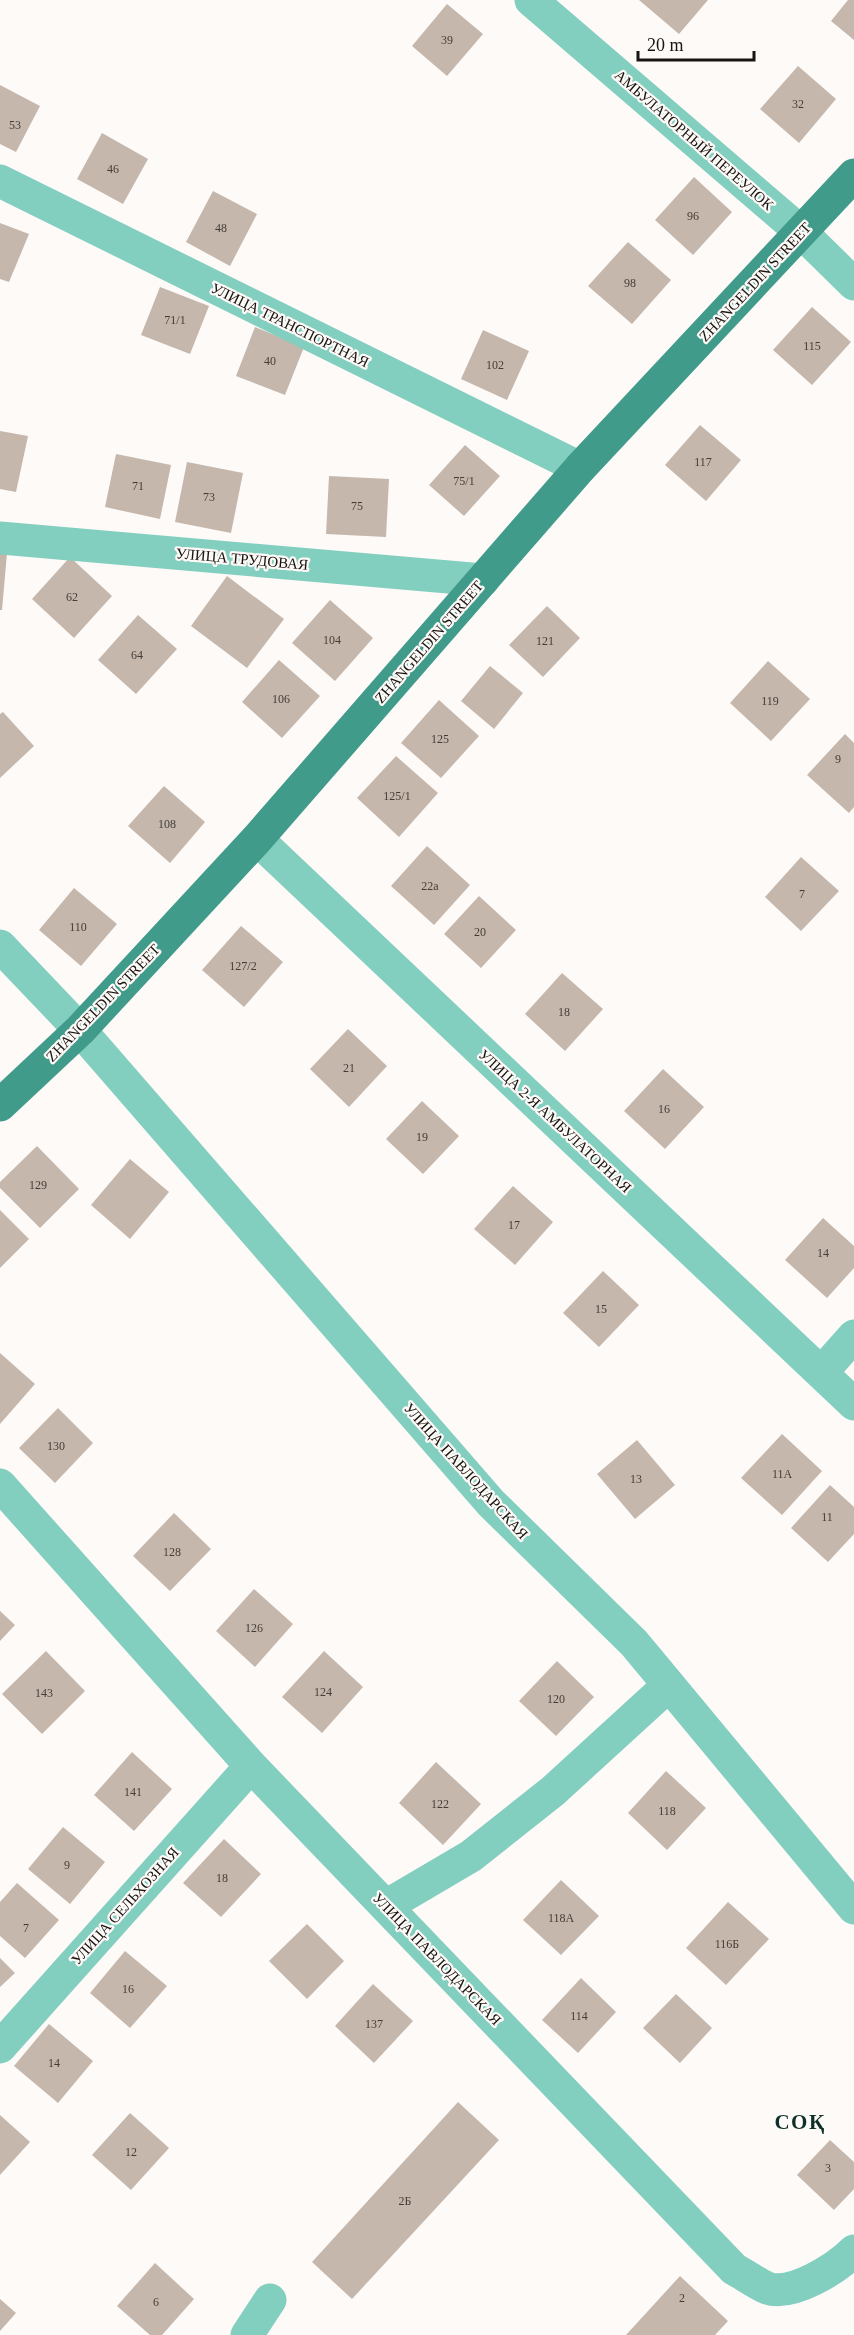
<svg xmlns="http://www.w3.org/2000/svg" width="854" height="2335" viewBox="0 0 854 2335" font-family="'Times New Roman',serif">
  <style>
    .building { fill: #c6b7ac }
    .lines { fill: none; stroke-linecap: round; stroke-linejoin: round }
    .minor { stroke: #82cebf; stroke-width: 33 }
    .major { stroke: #419b8b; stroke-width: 33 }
    .labels { text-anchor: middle; stroke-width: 4.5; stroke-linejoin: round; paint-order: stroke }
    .number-label { font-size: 12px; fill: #443d37 }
    .street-label { font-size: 15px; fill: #191410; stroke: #fdfaf8 }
    .district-label { font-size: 21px; font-weight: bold; letter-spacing: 1.5px; fill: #0f302a; stroke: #fdfaf8 }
  </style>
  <rect width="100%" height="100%" fill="#fdfaf8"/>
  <path class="building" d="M639,0H708L679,34Z
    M848,0H854V40L831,21Z
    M447,4L483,34L447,76L412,46Z
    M798,66L836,99L799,143L760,109Z
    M0,85L40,106L16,152L0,144Z
    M102,133L148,159L123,204L77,179Z
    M694,177L732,212L693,255L655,220Z
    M213,191L257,214L230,266L186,242Z
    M0,223L29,234L9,282L0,279Z
    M628,242L671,280L632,324L588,286Z
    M160,287L209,306L190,354L141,335Z
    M812,307L851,342L812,385L773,350Z
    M255,327L304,347L285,395L236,376Z
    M483,330L529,351L507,400L461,379Z
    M700,425L741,460L706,501L665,465Z
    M0,431L28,436L16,492L0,489Z
    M465,445L500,476L464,516L429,485Z
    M116,454L171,465L160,519L105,507Z
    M187,462L243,473L231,533L175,522Z
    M329,476L389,479L386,537L326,534Z
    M0,553H7L2,610H0Z
    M70,557L112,596L74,638L32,599Z
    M227,576L284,619L247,668L191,626Z
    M330,600L373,638L335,681L292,643Z
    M547,606L580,638L543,677L509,645Z
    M138,615L177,649L136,694L98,660Z
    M279,660L320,696L282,738L242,702Z
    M768,661L810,699L771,741L730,703Z
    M490,666L523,693L494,729L461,701Z
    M439,700L479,736L441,778L401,743Z
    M3,712L34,746L0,778V714Z
    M845,734L854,743V807L849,813L807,775Z
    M396,756L438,793L399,837L357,798Z
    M164,786L205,822L170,863L128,826Z
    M427,846L470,885L434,925L391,886Z
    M801,857L839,891L801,931L765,897Z
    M74,888L117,924L81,966L39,930Z
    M479,896L516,930L481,968L444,934Z
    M241,926L283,962L244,1007L202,970Z
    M562,973L603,1009L565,1051L525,1014Z
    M348,1029L387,1066L349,1107L310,1069Z
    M663,1069L704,1107L665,1149L624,1111Z
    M422,1101L459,1136L423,1174L386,1139Z
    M37,1146L79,1189L40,1228L0,1188V1182Z
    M130,1159L169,1192L130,1239L91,1205Z
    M513,1186L553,1222L515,1265L474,1229Z
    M0,1210L29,1239L0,1268Z
    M823,1218L854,1246V1268L827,1298L785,1260Z
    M603,1271L639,1305L599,1347L563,1313Z
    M0,1353L35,1384L0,1424Z
    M58,1408L93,1443L55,1483L19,1448Z
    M782,1434L822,1471L782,1515L741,1478Z
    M637,1440L675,1485L635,1519L597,1474Z
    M830,1485L854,1507V1534L828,1562L791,1528Z
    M174,1513L211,1549L170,1591L133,1556Z
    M254,1589L293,1624L255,1667L216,1631Z
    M0,1611L15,1625L0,1641Z
    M46,1651L85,1691L42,1734L2,1694Z
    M324,1651L363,1687L322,1733L282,1697Z
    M557,1661L594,1697L556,1736L519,1701Z
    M132,1752L172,1789L134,1831L94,1795Z
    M436,1762L481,1804L443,1845L399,1803Z
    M666,1771L706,1808L667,1850L628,1813Z
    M63,1827L105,1862L70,1904L28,1869Z
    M224,1839L261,1874L221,1917L183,1883Z
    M561,1880L599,1916L561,1955L523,1920Z
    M17,1883L59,1920L25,1958L0,1936V1902Z
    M728,1902L769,1939L726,1985L686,1948Z
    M307,1924L344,1961L307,1999L269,1961Z
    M125,1951L167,1986L130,2028L90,1993Z
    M0,1958L15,1973L0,1987Z
    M581,1978L616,2012L578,2053L542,2020Z
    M373,1984L413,2021L374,2063L335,2026Z
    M676,1994L712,2028L680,2063L643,2028Z
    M49,2024L93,2061L58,2103L14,2066Z
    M458,2102L499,2140L352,2299L312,2262Z
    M130,2113L169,2148L131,2190L92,2155Z
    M0,2115L30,2142L0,2175Z
    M830,2140L854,2162V2189L834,2210L797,2175Z
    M155,2263L194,2299L162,2335H150L117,2306Z
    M680,2276L728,2321L715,2335H626Z
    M0,2299L16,2313L0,2331Z"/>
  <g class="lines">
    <path class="minor" d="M531,0L801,232L854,284
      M0,181L580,468
      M0,538L483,580
      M257,839L854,1404
      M0,946L80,1030L491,1503L634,1643L854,1908
      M821,1373L854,1336
      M0,1485L251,1766L734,2269C745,2275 756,2283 767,2288C792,2297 837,2268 854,2251
      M386,1906L471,1856L553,1791L669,1685
      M0,2047L251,1766
      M247,2335L270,2300"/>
    <path class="major" d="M0,1105L80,1030L257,839L580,468L854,175"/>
  </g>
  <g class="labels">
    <g class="number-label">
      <text x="447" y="44">39</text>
      <text x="798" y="108">32</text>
      <text x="15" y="129">53</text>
      <text x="113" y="173">46</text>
      <text x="693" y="220">96</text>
      <text x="221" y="232">48</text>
      <text x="630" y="287">98</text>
      <text x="175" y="324">71/1</text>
      <text x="812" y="350">115</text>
      <text x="270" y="365">40</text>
      <text x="495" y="369">102</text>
      <text x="703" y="466">117</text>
      <text x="464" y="485">75/1</text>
      <text x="138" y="490">71</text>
      <text x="209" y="501">73</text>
      <text x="357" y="510">75</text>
      <text x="72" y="601">62</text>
      <text x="332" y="644">104</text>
      <text x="545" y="645">121</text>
      <text x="137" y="659">64</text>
      <text x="281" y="703">106</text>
      <text x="770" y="705">119</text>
      <text x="440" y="743">125</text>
      <text x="838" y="763">9</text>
      <text x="397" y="800">125/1</text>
      <text x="167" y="828">108</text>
      <text x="430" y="890">22а</text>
      <text x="802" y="898">7</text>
      <text x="78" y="931">110</text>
      <text x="480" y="936">20</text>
      <text x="243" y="970">127/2</text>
      <text x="564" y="1016">18</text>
      <text x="349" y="1072">21</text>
      <text x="664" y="1113">16</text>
      <text x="422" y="1141">19</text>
      <text x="38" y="1189">129</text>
      <text x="514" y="1229">17</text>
      <text x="823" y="1257">14</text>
      <text x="601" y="1313">15</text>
      <text x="56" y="1450">130</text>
      <text x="782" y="1478">11А</text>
      <text x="636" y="1483">13</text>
      <text x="827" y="1521">11</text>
      <text x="172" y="1556">128</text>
      <text x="254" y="1632">126</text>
      <text x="323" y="1696">124</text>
      <text x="44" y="1697">143</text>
      <text x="556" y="1703">120</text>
      <text x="133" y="1796">141</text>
      <text x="440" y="1808">122</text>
      <text x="667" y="1815">118</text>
      <text x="67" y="1869">9</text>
      <text x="222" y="1882">18</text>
      <text x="561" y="1922">118А</text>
      <text x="26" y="1932">7</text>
      <text x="727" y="1948">116Б</text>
      <text x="128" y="1993">16</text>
      <text x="579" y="2020">114</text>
      <text x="374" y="2028">137</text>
      <text x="54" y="2067">14</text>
      <text x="131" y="2156">12</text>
      <text x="828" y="2172">3</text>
      <text x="405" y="2205">2Б</text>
      <text x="682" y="2302">2</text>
      <text x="156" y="2306">6</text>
    </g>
    <g class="street-label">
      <text transform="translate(694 140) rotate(41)" y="5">АМБУЛАТОРНЫЙ ПЕРЕУЛОК</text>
      <text transform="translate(755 282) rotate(-47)" y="5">ZHANGELDIN STREET</text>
      <text transform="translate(290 325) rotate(26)" y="5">УЛИЦА ТРАНСПОРТНАЯ</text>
      <text transform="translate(242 559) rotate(5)" y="5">УЛИЦА ТРУДОВАЯ</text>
      <text transform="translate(429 642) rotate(-49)" y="5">ZHANGELDIN STREET</text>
      <text transform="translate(103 1003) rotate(-46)" y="5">ZHANGELDIN STREET</text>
      <text transform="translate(555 1121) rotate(43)" y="5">УЛИЦА 2-Я АМБУЛАТОРНАЯ</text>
      <text transform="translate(466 1471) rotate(48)" y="5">УЛИЦА ПАВЛОДАРСКАЯ</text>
      <text transform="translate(125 1906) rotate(-48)" y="5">УЛИЦА СЕЛЬХОЗНАЯ</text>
      <text transform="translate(437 1959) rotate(46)" y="5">УЛИЦА ПАВЛОДАРСКАЯ</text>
    </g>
    <g class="district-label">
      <text x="800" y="2129">СОҚ</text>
    </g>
  </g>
  <path d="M638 51v9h116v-9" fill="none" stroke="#191410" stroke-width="3"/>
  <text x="647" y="51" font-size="18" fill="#191410" stroke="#fdfaf8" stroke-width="4.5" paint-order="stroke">20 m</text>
</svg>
